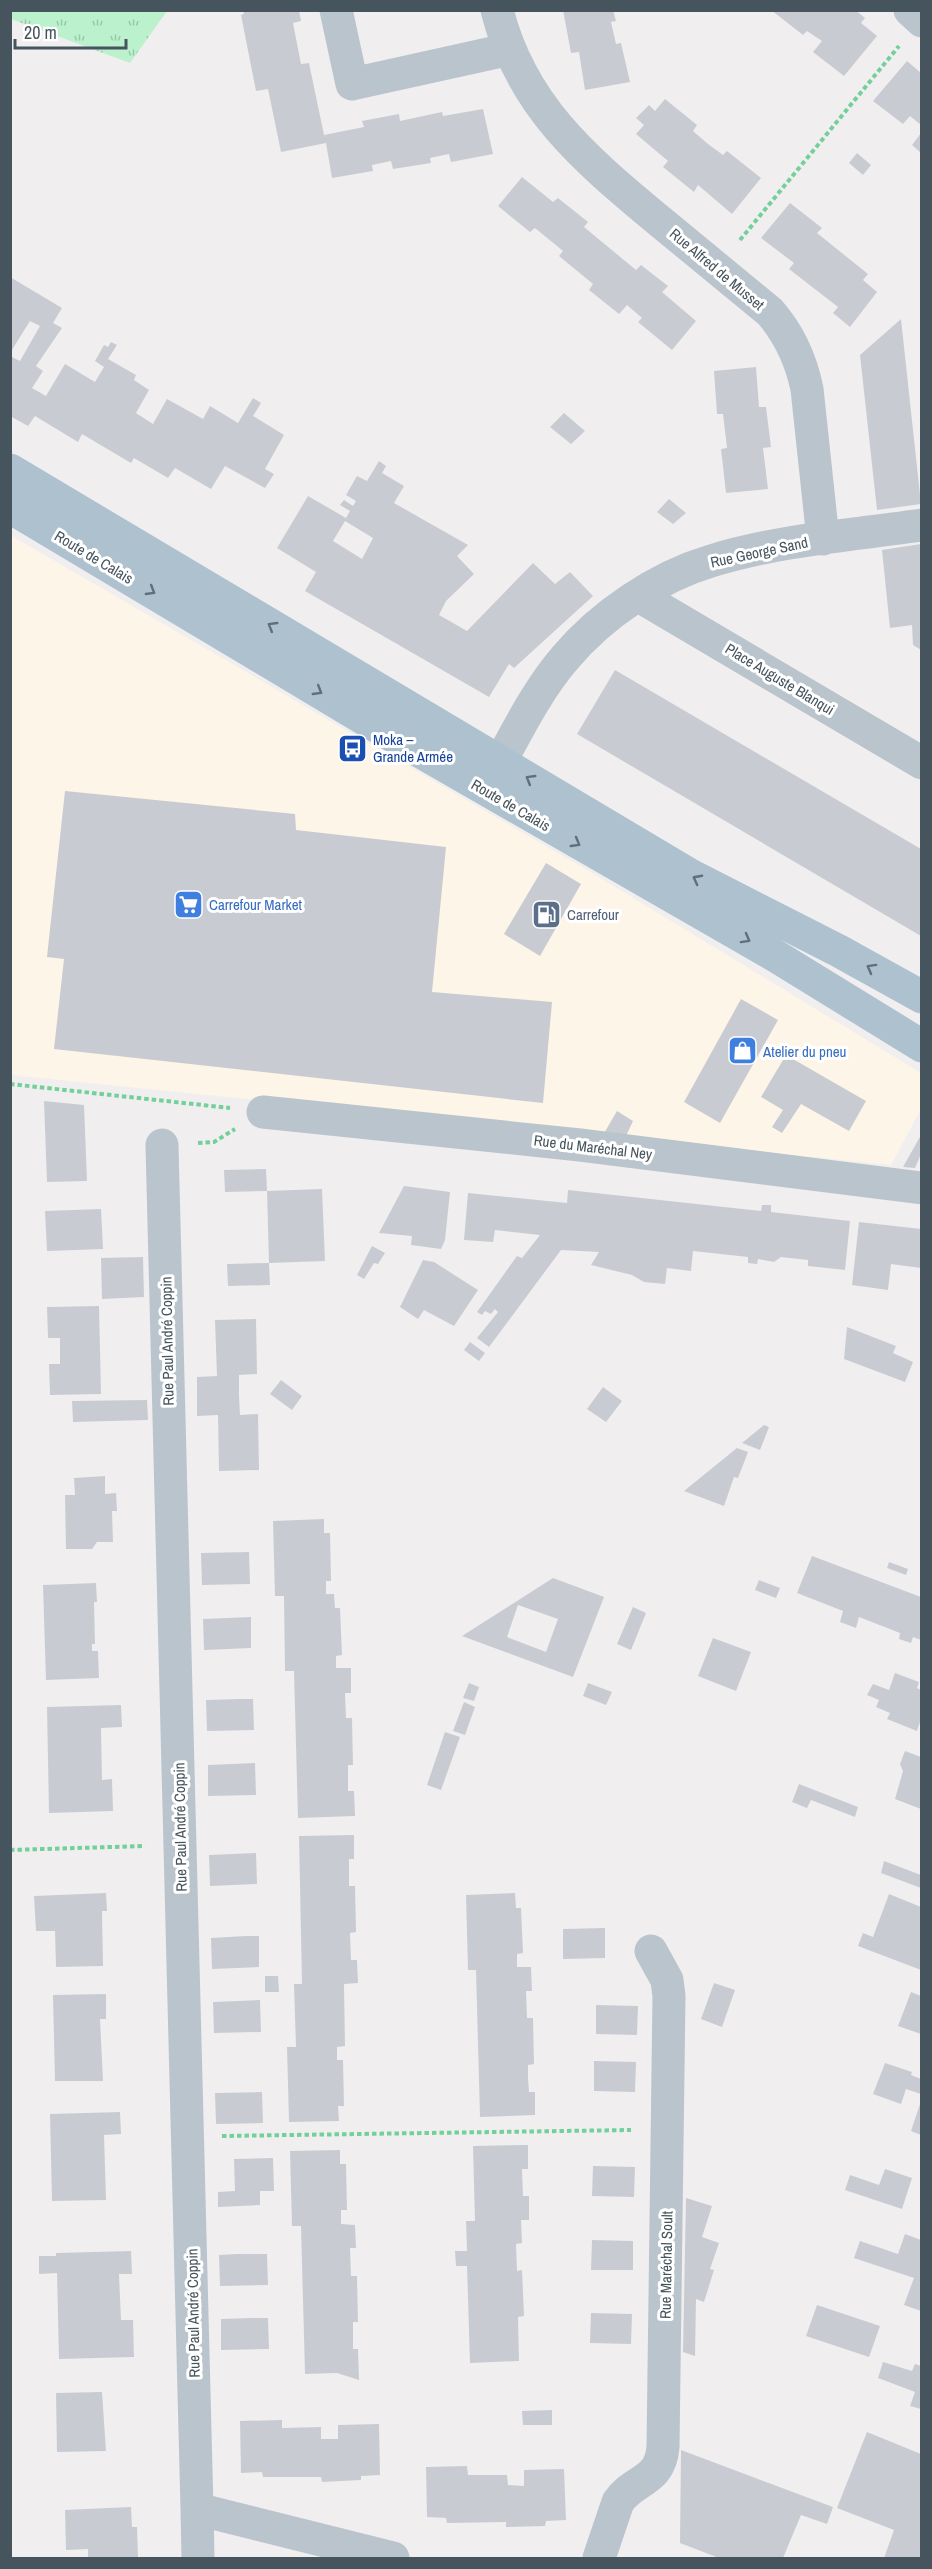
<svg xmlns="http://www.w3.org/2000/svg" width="932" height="2569" font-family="'Archivo Narrow',sans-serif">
<defs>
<pattern id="grass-tufts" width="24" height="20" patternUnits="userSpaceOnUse" patternTransform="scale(1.5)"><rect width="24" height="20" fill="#bbf1cc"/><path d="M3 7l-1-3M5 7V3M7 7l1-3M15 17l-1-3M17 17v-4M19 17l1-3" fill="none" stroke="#9ac6a9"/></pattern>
</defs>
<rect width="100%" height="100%" fill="#f1eeef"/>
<!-- commercial -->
<path fill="#fdf5e7" d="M10,535L587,870L921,1073V1109L891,1165L11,1075Z"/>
<!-- grass -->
<path fill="url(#grass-tufts)" d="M10,11L11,10L167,11L130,63L11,19Z"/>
<!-- building -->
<path fill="#c8ccd2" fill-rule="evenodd" d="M243,10H299L301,21L293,23L301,64L309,63L324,135L364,127L362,121L399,114L400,121L442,112L443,116L483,109L493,154L451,162L449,154L430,158L431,163L393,169L391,161L372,165L373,171L332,178L326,143L281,152L268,89L256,91L241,15L244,14Z
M563,10H613L616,21L611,22L616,44L621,43L630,82L585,90L579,52L571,53Z
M771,10H855L865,18L861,23L877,36L844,76L813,52L822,41L807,31L803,35Z
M907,61L921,73V125L910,116L903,124L873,101Z
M665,99L697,125L693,131L708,144L723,155L727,151L761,178L732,214L698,185L694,192L663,167L668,161L636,134L644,125L636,118L649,105L655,111Z
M921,133V153L912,145Z
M857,153L871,165L863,175L849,163Z
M522,177L553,202L558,198L588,222L584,227L636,270L641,265L668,286L662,292L696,321L672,350L638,322L642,318L627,305L619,314L589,290L593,284L559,256L563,251L535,228L530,232L498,206Z
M790,203L822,228L817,233L868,274L863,280L877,292L850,327L833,313L838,307L789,269L794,263L761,238Z
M10,277L62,308L53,323L62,328L36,366L43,371L32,388L46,396L65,364L95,382L104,367L95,361L104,345L108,347L111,342L117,345L108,359L136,375L134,380L149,390L136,413L153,424L167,399L203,419L210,406L238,423L253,398L261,403L253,416L284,435L265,469L274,474L265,488L225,466L211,489L175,468L168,478L134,458L131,463L82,434L78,442L35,416L28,426L10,416V356L20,361L40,326L30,321L10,353Z
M901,319L921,504L877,510L860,355Z
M756,367L759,407H766L771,447L763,448L768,489L726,493L721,449L727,448L723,414H717L714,371Z
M564,413L585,431L571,444L550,427Z
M379,461L386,466L382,473L404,486L394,503L468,545L457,556L474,574L446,601L439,615L467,631L533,563L555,584L570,572L593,596L514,668L509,664L489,697L305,591L316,572L277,548L308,496L346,518L350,511L340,505L344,500L353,506L356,501L346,495L357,476L367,481ZM345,521L373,538L362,559L333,541Z
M669,499L686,513L673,524L657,512Z
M921,544V650L913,645L912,625L890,628L882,550Z
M615,670L921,849V936L577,734Z
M65,791L295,814L296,830L446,847L432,992L552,1002L543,1103L54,1049L64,959L47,957Z
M546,863L581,884L540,956L504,934Z
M741,999L778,1020L720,1123L684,1102Z
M786,1055L866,1101L849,1131L801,1104L782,1133L772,1127L783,1110L761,1097Z
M44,1101L84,1105L87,1181L47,1182Z
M617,1111L633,1121L625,1138L603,1135Z
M921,1135V1154L915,1168L903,1167Z
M266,1169L267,1191L225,1192L224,1170Z
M404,1186L450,1192L445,1240L441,1249L411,1245L412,1236L379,1233Z
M322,1189L325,1261L269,1263L267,1191Z
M568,1190L761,1211L762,1205H771V1212L850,1221L845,1270L808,1266V1260L781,1257L774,1262L758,1259L757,1264L748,1263V1257L693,1251L691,1271L667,1268L665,1284L644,1282L632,1275L591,1265L599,1252L561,1250L489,1347L477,1338L498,1312L495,1309L491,1314L485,1311L482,1315L477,1312L517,1256L522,1258L540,1235L495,1230L493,1242L464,1240L468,1193L567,1203Z
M101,1209L103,1249L47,1251L45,1211Z
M859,1222L921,1229V1268L891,1264L888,1290L852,1285Z
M372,1246L385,1253L378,1264L374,1263L364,1279L357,1275Z
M143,1257L144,1297L102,1299L101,1258Z
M423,1260L434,1262L478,1290L454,1326L424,1310L418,1319L400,1307Z
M269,1263L270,1285L228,1286L227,1264Z
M99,1306L101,1394L50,1395L49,1364H60V1338H48L47,1307Z
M256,1319L257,1374L239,1375V1395L240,1415L258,1414L259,1470L219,1471L218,1415L197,1416V1377L217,1376L215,1320Z
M847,1327L896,1346L893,1353L913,1362L905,1382L844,1359Z
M470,1342L485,1353L479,1361L464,1350Z
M281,1380L302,1396L292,1410L270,1394Z
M603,1387L622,1401L606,1422L587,1409Z
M147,1400L148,1420L73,1422L72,1401Z
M764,1425L769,1427L760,1450L742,1443Z
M737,1448L748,1452L738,1478L734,1477L724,1506L684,1491Z
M105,1476V1494L116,1493L117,1511H112L113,1542H97L92,1549H66L65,1495H75L74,1478Z
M324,1519V1533H330L331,1581H326V1594H334L335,1608H340L342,1655L336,1656V1668H351V1693H345L346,1718H352L353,1765H348V1791H354L355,1816L298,1818L294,1671H285L284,1596H275L273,1521Z
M249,1552L250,1584L202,1585L201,1553Z
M812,1556L921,1597V1640L913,1637L911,1643L899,1639L900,1633L859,1617L856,1628L840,1622L843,1611L797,1593Z
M889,1562L908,1569L906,1575L887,1568Z
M553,1578L604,1597L573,1677L462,1636ZM518,1605L558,1619L546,1652L507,1637Z
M759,1580L780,1588L776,1598L755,1590Z
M96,1583L97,1602H94L95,1644H92V1651H98L99,1678L46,1680L43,1585Z
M633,1607L646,1613L631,1650L617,1644Z
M251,1617V1648L204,1650L203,1619Z
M713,1638L751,1652L736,1691L698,1676Z
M895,1673L919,1682L917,1688L921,1690V1719L917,1731L887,1719L890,1713L876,1707L879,1700L867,1695L873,1684L889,1690Z
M469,1683L479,1687L474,1701L463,1698Z
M588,1683L612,1692L606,1705L583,1696Z
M240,1699H253L254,1730L207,1731L206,1700Z
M464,1702L475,1707L465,1735L453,1731Z
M121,1705L122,1727L101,1728L102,1780L112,1779L113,1811L49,1813L47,1707Z
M445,1732L460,1737L441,1790L427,1785Z
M905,1751L921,1757V1809L895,1799L903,1771L900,1764Z
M255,1763L256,1795L208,1796V1765Z
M799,1784L858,1807L855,1817L811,1800L807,1808L792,1802Z
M354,1835V1859H349V1886H355L356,1932L350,1933L351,1960H357L358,1983L344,1984L345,2046L337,2047V2060H343L344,2106H338L339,2121L289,2122L287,2047H296L294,1984H302L299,1836Z
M256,1853L257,1884L210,1886L209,1855Z
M884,1861L921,1875V1888L881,1873Z
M106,1893L107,1911H102L103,1966L56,1967L55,1931H36L34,1896Z
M515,1893L516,1908H521L523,1953L517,1954V1967H531L532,1991H526L527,2018H533L534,2064L528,2065V2078L529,2092H535V2115L480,2117L476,1970H468L466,1895Z
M889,1894L921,1907V1970L858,1946L863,1933L873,1937Z
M605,1928V1958L563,1959V1929Z
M245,1936H259V1967L212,1969L211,1938Z
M265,1976H278L279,1992H265Z
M714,1983L735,1990L722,2027L701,2019Z
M911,1992L921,1996V2034L898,2026Z
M106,1994V2019H100L103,2081H55L53,1995Z
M260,2000L261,2032L214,2033L213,2002Z
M596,2005L638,2006L637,2035L596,2034Z
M594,2061L636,2062L635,2092L594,2091Z
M885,2063L912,2072L911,2075L921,2079V2094L906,2089L901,2104L873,2094Z
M262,2092L263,2123L216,2124L215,2093Z
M921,2101V2135L911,2131Z
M120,2112L121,2134L104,2135L106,2200L52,2201L50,2114Z
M528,2145V2169H522L523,2196H529V2220H521L522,2243L516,2244L517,2271L522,2270L524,2316L518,2317L519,2361L470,2363L467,2266H456L455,2251H467L466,2221H475L473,2146Z
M340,2150V2164H346L347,2210H341V2224L355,2225L356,2248H350L351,2276H357L358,2322H353V2349H358L359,2380L337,2373L305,2374L301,2226H292L290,2151Z
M273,2158L274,2191H260V2205L218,2207V2192L235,2191L234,2159Z
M593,2166L635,2167L634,2197L592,2196Z
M885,2169L912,2178L902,2209L845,2190L850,2175L879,2185Z
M686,2198L712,2206L702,2237L719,2243L710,2269L714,2270L704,2302L696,2299L695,2356L683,2352Z
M905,2234L921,2240V2311L904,2305L914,2278L854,2258L860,2241L898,2254Z
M592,2240L633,2241V2270H591Z
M131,2251L132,2274H119L121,2320H133L134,2357L59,2359L57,2273L39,2274V2256H56V2253Z
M237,2254H267L268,2285L220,2286L219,2255Z
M817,2305L880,2326L869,2357L806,2336Z
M591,2313L632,2314L631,2344L590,2343Z
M251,2318H268L269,2349L221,2350V2319Z
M883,2362L912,2371L915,2364L921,2366V2409L910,2406L915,2392L878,2378Z
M102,2392L106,2451L57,2452L56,2393Z
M552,2410V2425H523L522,2411Z
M282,2420V2428L321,2427V2439H338V2425L379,2424L380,2475L361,2476V2480L322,2482L321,2477H263L262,2472L241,2473L240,2421Z
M867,2432L921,2454V2558H884L894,2530L837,2508Z
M681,2450L833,2507L827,2524L801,2515L783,2558H719L680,2543Z
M467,2466L468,2475H507L508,2485L524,2486V2470L564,2469L566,2520L546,2521L545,2526L506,2527V2522L447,2523L446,2518L427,2517L426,2467Z
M131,2507L132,2527H137L138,2558H88V2549L66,2550L65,2510Z"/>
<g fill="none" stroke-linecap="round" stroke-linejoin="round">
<!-- path -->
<path stroke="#72d09a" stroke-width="4" stroke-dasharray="4.5 3" stroke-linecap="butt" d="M740,240L899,46
M10,1084L230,1108
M198,1143L214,1142L235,1129
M10,1850L145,1846
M222,2136L631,2130"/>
<!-- minor -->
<path stroke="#bac4cc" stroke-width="33" d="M336,10L352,84L510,49
M497,10C521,106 585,159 657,219C695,250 732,281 770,312C790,335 801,360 807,389L823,539
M910,10L922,21
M639,596L922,763
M487,786C511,744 533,695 565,658C601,615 657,577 711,561C778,540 852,535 922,525
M263,1112L580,1145L922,1188
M162,1145L197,2509
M198,2558L197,2509L393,2558
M599,2558L618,2502C634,2478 660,2483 663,2447L669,1996L667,1980L651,1951"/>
<!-- major -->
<path stroke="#adc1cf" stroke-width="33" d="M10,470L690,875L839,951L922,997
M10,507L388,733L774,955L922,1046"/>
</g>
<!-- one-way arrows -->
<defs><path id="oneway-chevron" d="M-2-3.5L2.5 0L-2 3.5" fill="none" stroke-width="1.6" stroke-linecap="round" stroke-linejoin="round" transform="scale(1.5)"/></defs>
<g stroke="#606f7a">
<use href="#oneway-chevron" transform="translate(151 591) rotate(31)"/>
<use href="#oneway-chevron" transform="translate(272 626) rotate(-149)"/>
<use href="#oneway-chevron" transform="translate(318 691) rotate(31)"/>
<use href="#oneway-chevron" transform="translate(530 779) rotate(-149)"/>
<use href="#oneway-chevron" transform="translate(576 843) rotate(30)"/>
<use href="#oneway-chevron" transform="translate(697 879) rotate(-152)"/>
<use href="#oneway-chevron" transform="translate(746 939) rotate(29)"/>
<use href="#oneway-chevron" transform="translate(871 968) rotate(-151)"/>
</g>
<!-- icons -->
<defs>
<symbol id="bus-square" viewBox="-11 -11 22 22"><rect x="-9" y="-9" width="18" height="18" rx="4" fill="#1a4fb4" stroke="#fff"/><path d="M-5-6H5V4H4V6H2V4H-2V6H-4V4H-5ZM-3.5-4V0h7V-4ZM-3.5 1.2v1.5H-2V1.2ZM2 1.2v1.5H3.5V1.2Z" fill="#fff"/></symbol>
<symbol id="supermarket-square" viewBox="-11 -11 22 22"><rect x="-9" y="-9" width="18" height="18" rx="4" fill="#3f7fe0" stroke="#fff"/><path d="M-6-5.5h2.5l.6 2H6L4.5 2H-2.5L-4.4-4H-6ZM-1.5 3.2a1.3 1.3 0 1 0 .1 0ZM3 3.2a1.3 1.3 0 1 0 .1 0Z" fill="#fff"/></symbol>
<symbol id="fuel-square" viewBox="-11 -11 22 22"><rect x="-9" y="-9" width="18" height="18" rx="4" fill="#5c6f8a" stroke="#fff"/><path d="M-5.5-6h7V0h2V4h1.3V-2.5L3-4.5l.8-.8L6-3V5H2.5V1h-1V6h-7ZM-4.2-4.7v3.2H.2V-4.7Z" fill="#fff"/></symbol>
<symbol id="shop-square" viewBox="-11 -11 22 22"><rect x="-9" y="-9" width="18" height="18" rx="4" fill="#3f7fe0" stroke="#fff"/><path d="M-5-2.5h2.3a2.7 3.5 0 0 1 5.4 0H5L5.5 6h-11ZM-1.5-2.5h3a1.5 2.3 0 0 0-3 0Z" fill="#fff"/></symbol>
</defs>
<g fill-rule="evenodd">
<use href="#bus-square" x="336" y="732" width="33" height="33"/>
<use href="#supermarket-square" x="172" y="888" width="33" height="33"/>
<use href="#fuel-square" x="530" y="898" width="33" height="33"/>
<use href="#shop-square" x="726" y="1034" width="33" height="33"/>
</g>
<g text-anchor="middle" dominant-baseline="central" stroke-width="6" stroke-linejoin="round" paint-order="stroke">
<!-- street labels -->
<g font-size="15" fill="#46545d" stroke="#fff">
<text transform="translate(717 269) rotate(40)">Rue Alfred de Musset</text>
<text transform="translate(759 552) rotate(-12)">Rue George Sand</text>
<text transform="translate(94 557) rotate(31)">Route de Calais</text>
<text transform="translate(780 679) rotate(31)">Place Auguste Blanqui</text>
<text transform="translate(511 805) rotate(30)">Route de Calais</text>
<text transform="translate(593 1147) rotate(7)">Rue du Maréchal Ney</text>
<text transform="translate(167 1341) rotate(-91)">Rue Paul André Coppin</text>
<text transform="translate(180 1827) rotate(-91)">Rue Paul André Coppin</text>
<text transform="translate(666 2265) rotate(-89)">Rue Maréchal Soult</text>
<text transform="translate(193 2313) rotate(-91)">Rue Paul André Coppin</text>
</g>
<!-- transit labels -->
<g font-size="15" fill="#164399" stroke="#fff" text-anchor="start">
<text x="373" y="739">Moka –<tspan x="373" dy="17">Grande Armée</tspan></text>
</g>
<!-- shop labels -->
<g font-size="15" fill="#366cbe" stroke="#fff" text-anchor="start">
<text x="209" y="904">Carrefour Market</text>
<text x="763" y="1051">Atelier du pneu</text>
</g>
<!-- service labels -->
<g font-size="15" fill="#4e5e75" stroke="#fff" text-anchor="start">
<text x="567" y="914">Carrefour</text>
</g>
</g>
<!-- border -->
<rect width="932" height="2569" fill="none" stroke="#46545d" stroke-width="24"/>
<!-- scale -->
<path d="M15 39v9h111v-9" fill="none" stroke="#46545d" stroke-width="3"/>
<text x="24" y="39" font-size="18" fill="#46545d" stroke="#ffffff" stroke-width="4.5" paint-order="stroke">20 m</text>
</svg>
